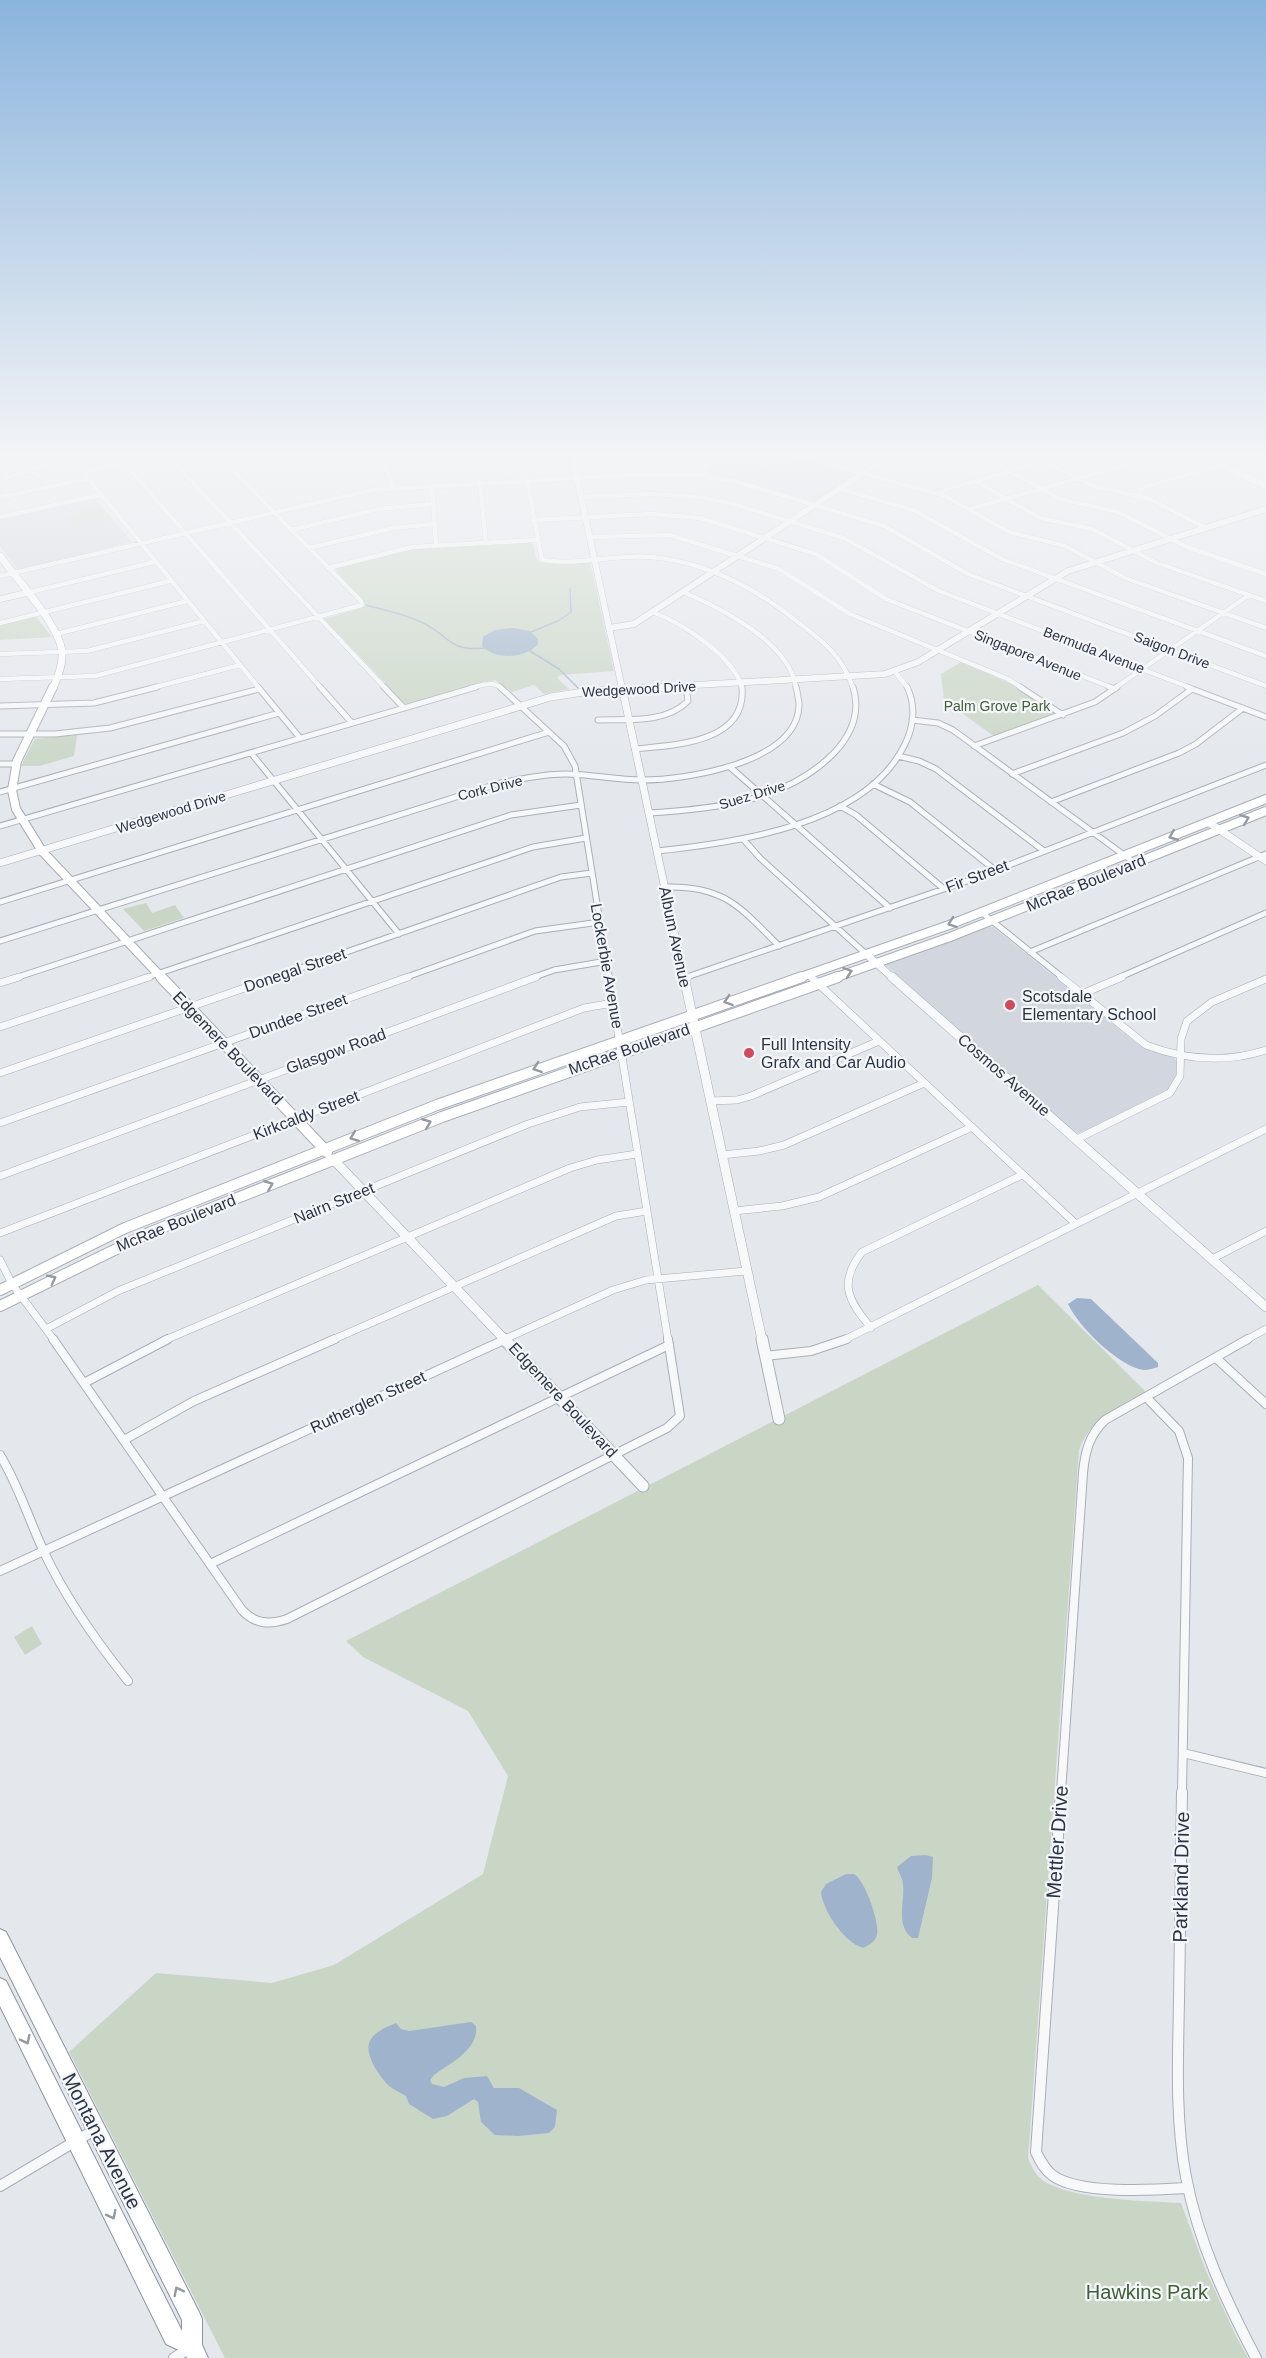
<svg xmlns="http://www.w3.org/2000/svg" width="1266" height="2358" font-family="Arial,sans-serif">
<rect width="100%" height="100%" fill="#e4e7ec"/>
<!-- built -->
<path fill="#d2d6de" d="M718,455H787L854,474L815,501H811L747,482L709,475L707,474Z
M95,499L132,542L19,570L0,546V519Z
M986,927H993L1139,1045L1174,1058L1177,1062V1076L1169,1089L1084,1132L1078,1133L1068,1127L886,965V963Z"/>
<!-- green -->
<path fill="#c9d6c5" d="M99,504L112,518L110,519L75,527L70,519C77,509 88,507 99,504Z
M532,542L537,560L545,563L590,562L614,671L560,675L557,678L569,689L544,694L534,685L512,692L495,680L406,705L324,619L362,608L366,605L334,568L412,549Z
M36,617L52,637L0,640V625Z
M961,662L1014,685L1056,714L995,737L944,700L941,674Z
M77,735L74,756L39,766H21L35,739Z
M146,903L152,913L175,905L184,918L144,931L123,909Z
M1038,1285L1146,1392C1118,1407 1090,1419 1079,1450L1028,2158C1031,2165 1034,2172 1040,2178C1066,2200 1147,2201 1181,2203L1206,2271L1236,2336L1248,2358H225L69,2052L156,1973L272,1983L334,1965L483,1874L508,1776L468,1711L363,1657L346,1641Z
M32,1626L42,1644L25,1655L14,1637Z"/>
<!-- water -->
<path fill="#9fb4cc" d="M513,628L530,631L538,639V644C525,659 495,660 482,646L483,637L495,630Z
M1077,1298L1091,1299L1158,1363V1367C1154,1368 1148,1370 1144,1370C1119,1367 1078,1326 1068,1304Z
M926,1855L933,1857L932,1878L918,1938H912C895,1924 905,1903 903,1885C903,1878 899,1874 897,1867L911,1856Z
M846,1874H854C865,1880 880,1923 877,1935C875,1942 869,1945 863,1948C844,1942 823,1911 821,1892L826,1884Z
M471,2022L476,2026C479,2050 450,2063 434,2075L430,2080L432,2084L444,2087L464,2078L487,2076L494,2088H519L557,2110L555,2127L549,2133L518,2136L495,2135L481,2122L478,2102L474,2099L447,2116L433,2119L409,2104L406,2096C401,2093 394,2090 389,2086C379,2076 362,2052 371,2039C376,2031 387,2027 396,2023L401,2029L409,2031Z"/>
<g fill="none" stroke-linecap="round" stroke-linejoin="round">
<!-- stream -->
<path stroke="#9fb4cc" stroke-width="1.5" d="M366,605C384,610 404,614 421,622C450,635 447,652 485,648
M531,632L558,621L571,612L570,589
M530,651L559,669L578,688"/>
<defs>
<path id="minor-far4" d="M167,455L385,688
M377,455L384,462L393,487
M797,455L945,496L1009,532L1065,546L1125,578L1266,628
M872,455L886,459
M980,455L1060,499L1118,512L1187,547L1266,574
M67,458L83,472L259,688
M573,459L664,455
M1046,462L1093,486L1150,499L1206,528
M124,463L321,688
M29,469L41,478
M83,472L162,455
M702,475L712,455
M5,478L80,455
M527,480L542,560C578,566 615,554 651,557C707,562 757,589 799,623C824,642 843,657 853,688
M975,481L1040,518L1092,529L1157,563L1266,601
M480,482L486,543
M432,485L436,545
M840,489L913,510L1002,559L1266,656
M937,494L947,489L1069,455
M1138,495L1141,489L1148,486L1254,455
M0,497L87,479
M581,497L652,494L699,497L730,503L844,538L939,591L1191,688
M970,509L1161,455
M0,517L100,495
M533,520L651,514L700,518L816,554L886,599L1113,688
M291,530L379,509L433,504
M590,537L670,535L779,569L850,614L1008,679L1022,688
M309,548L393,528L434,524
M328,568L412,547L537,540
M0,576L372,490L628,475H702L741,483L884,526L968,574L1266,686
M683,592C721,608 790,643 796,688
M26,593L155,562
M652,612C682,623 734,656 742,688
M0,623L170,581
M56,634L187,601
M0,654L87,651L204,621
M894,671L908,688
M0,679L95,676L362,605L361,601L227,464V459L231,455
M152,688L240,665
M471,688C481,685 493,681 501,688
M1115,688L1249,595"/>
<path id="minor-far3" d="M258,687L300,738
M320,687L352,723
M384,687L404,708
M500,687L564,746L575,766L609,978
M1020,687L1063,715
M1109,687L1115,689
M1187,687L1266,717
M0,706L94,703L157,687
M598,720C628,719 665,724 688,701L686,687
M912,720L938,723L953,730L1135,863
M0,734H55L110,728L259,689
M974,746L1095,702L1117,687
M635,749C675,745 747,743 742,687
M251,753L399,934
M898,756L919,761L936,769L1044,851
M0,764H16
M730,767L890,908
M1012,774L1123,733L1155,716L1192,689
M873,784L910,802L995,870
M0,792L279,713
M1051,802L1179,753L1196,744L1243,708
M840,806L856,815L944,889
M649,813C714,809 786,802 834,753C852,734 861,713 853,687
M0,826L476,687
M744,840L760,858L866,954
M657,851C735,843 867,825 905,744C914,726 916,705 907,687
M664,887C724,885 740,907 779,946
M0,902L549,732
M981,912L1063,978
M0,941L497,784C519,779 542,774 565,774C591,774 616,780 642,780C685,780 798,763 799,705C799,699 797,692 796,687
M1030,952L1266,854
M808,974L812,978
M15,978L511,815L581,805
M145,978L533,847L586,838
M272,978L561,877L592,873
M404,978L535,931L600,922
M532,978L554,970L607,961
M684,978L973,879L1266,765
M1118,978L1266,913"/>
<path id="minor-far2" d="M609,977L668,1340
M811,977L1076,1224
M1061,977L1146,1045C1185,1060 1226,1063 1266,1050
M684,978L688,977
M0,983L19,977
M1082,994L1122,977
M0,1027L149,977
M0,1073L276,977
M711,1101L737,1100L751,1096L879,1041
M0,1123L408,977
M1077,1139L1170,1093L1180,1076L1181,1039L1187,1021L1212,1002L1266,979
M722,1155L759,1151L784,1145L924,1083
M0,1176L536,977
M734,1211L782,1206L819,1197L972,1127
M0,1233L584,1008L613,1003
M1212,1259L1266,1231
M0,1260L12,1284L54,1340
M871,1328C848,1300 838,1283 862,1252L1022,1175
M46,1329L118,1291L528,1124L580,1107L629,1102
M165,1340L570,1168L597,1160L637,1154
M332,1340L616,1216L647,1211
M503,1340L613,1290L646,1280L746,1271
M844,1340L1266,1129
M1246,1340L1266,1329"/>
<path id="minor-far1" d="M53,1339L242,1610C255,1624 269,1625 287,1619L667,1428L680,1416L668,1339
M765,1356L811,1351L847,1339
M1216,1358L1266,1404
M84,1383L168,1339
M1146,1397L1179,1431L1188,1458L1182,1793
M124,1440L194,1401L335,1339
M0,1455C19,1486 29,1520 44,1552C66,1599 96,1641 128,1681
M210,1564L669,1345
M0,1571L506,1339
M1183,1753L1266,1773
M1061,1793L1083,1473C1085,1452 1089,1435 1105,1420L1248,1339"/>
<path id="minor" d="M1061,1792L1036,2152C1040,2160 1044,2169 1052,2175C1078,2195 1155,2190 1188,2188
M1182,1792C1181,1861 1180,1931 1179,2000C1178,2059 1175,2118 1186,2177C1198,2241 1226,2301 1256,2358
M0,2186L96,2129
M174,2358L190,2348"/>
<path id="tertiary-far3" d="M572,455L622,688
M0,599L26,593
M609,628L634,624L891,455
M644,688L885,674L918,662L1068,571L1266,509"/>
<path id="tertiary-far2" d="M622,687L684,978
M1208,822L1266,861
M0,863L551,697L590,691L672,687
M866,954L893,978"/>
<path id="tertiary-far1" d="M684,977L762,1340
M892,977L1266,1307
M333,1159L505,1340"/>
<path id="tertiary" d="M504,1339L643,1486
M762,1339L779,1419"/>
<path id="secondary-far2" d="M1201,455L1266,486
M0,556C16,578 61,627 62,653C63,665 58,677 53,688"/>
<path id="secondary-far1" d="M53,687L17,761L12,790L16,809L42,851L162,978
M798,978L949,925L1266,799
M834,978L950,937L1266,811"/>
<path id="secondary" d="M161,977L327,1152
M0,1290L125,1228L437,1105L802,977
M0,1306L151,1232L442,1117L838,977"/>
<path id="primary" d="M252,455L303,461L363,455"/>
<path id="trunk" d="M0,1929L6,1932L199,2312L202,2319V2345L208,2358H187L185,2353L166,2344L0,2006V1978L6,1981L182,2331V2320L0,1957Z"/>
</defs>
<!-- minor-far4 casing -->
<use href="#minor-far4" stroke="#a9aeb7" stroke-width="5"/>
<!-- minor-far3 casing -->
<use href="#minor-far3" stroke="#a9aeb7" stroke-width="7"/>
<!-- minor-far2 casing -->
<use href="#minor-far2" stroke="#a9aeb7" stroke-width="8"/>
<!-- minor-far1 casing -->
<use href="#minor-far1" stroke="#a9aeb7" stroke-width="10"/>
<!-- minor casing -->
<use href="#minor" stroke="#a9aeb7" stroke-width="12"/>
<!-- tertiary-far3 casing -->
<use href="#tertiary-far3" stroke="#a9aeb7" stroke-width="7"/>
<!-- tertiary-far2 casing -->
<use href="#tertiary-far2" stroke="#a9aeb7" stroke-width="8"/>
<!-- tertiary-far1 casing -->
<use href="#tertiary-far1" stroke="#a9aeb7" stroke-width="10"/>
<!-- tertiary casing -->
<use href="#tertiary" stroke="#a9aeb7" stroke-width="13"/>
<!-- secondary-far2 casing -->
<use href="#secondary-far2" stroke="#a9aeb7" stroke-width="8"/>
<!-- secondary-far1 casing -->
<use href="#secondary-far1" stroke="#a9aeb7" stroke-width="10"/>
<!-- secondary casing -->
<use href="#secondary" stroke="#a9aeb7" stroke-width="12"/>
<!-- primary casing -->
<use href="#primary" stroke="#a3abb8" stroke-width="8"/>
<!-- trunk casing -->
<use href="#trunk" stroke="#8b94a3" stroke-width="2"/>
<!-- minor-far4 -->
<use href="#minor-far4" stroke="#f7f8fa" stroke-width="4.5"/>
<!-- minor-far3 -->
<use href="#minor-far3" stroke="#f7f8fa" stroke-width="5"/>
<!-- minor-far2 -->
<use href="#minor-far2" stroke="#f7f8fa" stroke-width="7"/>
<!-- minor-far1 -->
<use href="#minor-far1" stroke="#f7f8fa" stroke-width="8"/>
<!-- minor -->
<use href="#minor" stroke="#f7f8fa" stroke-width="10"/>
<!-- tertiary-far3 -->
<use href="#tertiary-far3" stroke="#f7f8fa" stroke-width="6"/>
<!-- tertiary-far2 -->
<use href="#tertiary-far2" stroke="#f7f8fa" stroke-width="7"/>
<!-- tertiary-far1 -->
<use href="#tertiary-far1" stroke="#f7f8fa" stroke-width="9"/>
<!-- tertiary -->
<use href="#tertiary" stroke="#f7f8fa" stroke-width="11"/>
<!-- secondary-far2 -->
<use href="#secondary-far2" stroke="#fff" stroke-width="7"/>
<!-- secondary-far1 -->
<use href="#secondary-far1" stroke="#fff" stroke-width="8"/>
<!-- secondary -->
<use href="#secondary" stroke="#fff" stroke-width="10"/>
<!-- primary -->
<use href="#primary" stroke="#fff" stroke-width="7"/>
<!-- trunk -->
<use href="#trunk" fill="#fff" fill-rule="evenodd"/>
</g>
<!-- one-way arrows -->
<defs><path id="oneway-chevron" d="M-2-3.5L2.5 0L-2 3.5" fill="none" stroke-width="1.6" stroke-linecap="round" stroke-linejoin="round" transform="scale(1.5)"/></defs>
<g stroke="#959aa2">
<use href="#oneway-chevron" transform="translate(1245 819) rotate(-21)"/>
<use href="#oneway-chevron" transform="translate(1173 836) rotate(158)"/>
<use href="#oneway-chevron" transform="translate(952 923) rotate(160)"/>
<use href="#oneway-chevron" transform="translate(848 972) rotate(-19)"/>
<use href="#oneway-chevron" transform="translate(728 1001) rotate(161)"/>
<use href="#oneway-chevron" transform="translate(537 1068) rotate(161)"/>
<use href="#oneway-chevron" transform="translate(427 1123) rotate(-22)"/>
<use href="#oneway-chevron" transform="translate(354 1137) rotate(159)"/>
<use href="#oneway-chevron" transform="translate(269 1185) rotate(-22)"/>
<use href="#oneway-chevron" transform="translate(52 1279) rotate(-27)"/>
<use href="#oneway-chevron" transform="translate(26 2040) rotate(64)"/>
<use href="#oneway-chevron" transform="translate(112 2215) rotate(63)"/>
<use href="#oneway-chevron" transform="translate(178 2291) rotate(-117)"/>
</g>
<!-- sky -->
<linearGradient id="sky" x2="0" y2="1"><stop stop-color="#8bb4dd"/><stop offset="0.58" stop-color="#f3f4f6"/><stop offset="1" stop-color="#f3f4f6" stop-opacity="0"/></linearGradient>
<rect width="1266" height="785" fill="url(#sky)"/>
<!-- markers -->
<g fill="#d1495b" stroke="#f4f6f9" stroke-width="2">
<circle cx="1010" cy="1005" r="6"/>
<circle cx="749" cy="1053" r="6"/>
</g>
<g text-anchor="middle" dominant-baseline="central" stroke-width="4.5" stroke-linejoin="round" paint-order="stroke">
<!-- far-street labels -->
<g font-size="14" fill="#2b3445" stroke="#f4f6f9">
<text transform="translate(1094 650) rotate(21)">Bermuda Avenue</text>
<text transform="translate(1172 650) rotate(21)">Saigon Drive</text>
<text transform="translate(1028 655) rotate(22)">Singapore Avenue</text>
<text transform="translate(639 689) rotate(-3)">Wedgewood Drive</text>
<text transform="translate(490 788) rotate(-14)">Cork Drive</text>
<text transform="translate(752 795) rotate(-17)">Suez Drive</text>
<text transform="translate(171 812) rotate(-17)">Wedgewood Drive</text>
</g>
<!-- far-park labels -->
<g font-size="14" fill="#3f6138" stroke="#f4f6f9">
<text x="997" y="706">Palm Grove Park</text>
</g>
<!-- street labels -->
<g font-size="16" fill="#2b3445" stroke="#f4f6f9">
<text transform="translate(977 876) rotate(-21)">Fir Street</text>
<text transform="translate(1086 883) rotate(-22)">McRae Boulevard</text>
<text transform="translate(675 937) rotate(78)">Album Avenue</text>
<text transform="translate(607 966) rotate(80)">Lockerbie Avenue</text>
<text transform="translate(295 970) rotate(-19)">Donegal Street</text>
<text transform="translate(298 1016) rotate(-20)">Dundee Street</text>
<text transform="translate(228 1048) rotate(46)">Edgemere Boulevard</text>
<text transform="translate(629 1049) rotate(-19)">McRae Boulevard</text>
<text transform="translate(336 1051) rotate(-20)">Glasgow Road</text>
<text transform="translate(1004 1075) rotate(41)">Cosmos Avenue</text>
<text transform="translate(306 1115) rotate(-21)">Kirkcaldy Street</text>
<text transform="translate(334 1203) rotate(-22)">Nairn Street</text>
<text transform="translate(176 1223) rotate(-22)">McRae Boulevard</text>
<text transform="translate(563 1400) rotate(47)">Edgemere Boulevard</text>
<text transform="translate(368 1402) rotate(-25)">Rutherglen Street</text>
</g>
<!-- poi labels -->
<g font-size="16" fill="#2b3445" stroke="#f4f6f9" text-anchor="start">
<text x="1022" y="996">Scotsdale<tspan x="1022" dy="18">Elementary School</tspan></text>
<text x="761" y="1044">Full Intensity<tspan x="761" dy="18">Grafx and Car Audio</tspan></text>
</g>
<!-- near-street labels -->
<g font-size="20" fill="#2b3445" stroke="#f4f6f9">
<text transform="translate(1057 1842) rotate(-86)">Mettler Drive</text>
<text transform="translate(1181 1877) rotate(-89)">Parkland Drive</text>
<text transform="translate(102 2141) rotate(63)">Montana Avenue</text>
</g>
<!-- near-park labels -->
<g font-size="20" fill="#3f6138" stroke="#f4f6f9">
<text x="1147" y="2292">Hawkins Park</text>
</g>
</g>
</svg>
